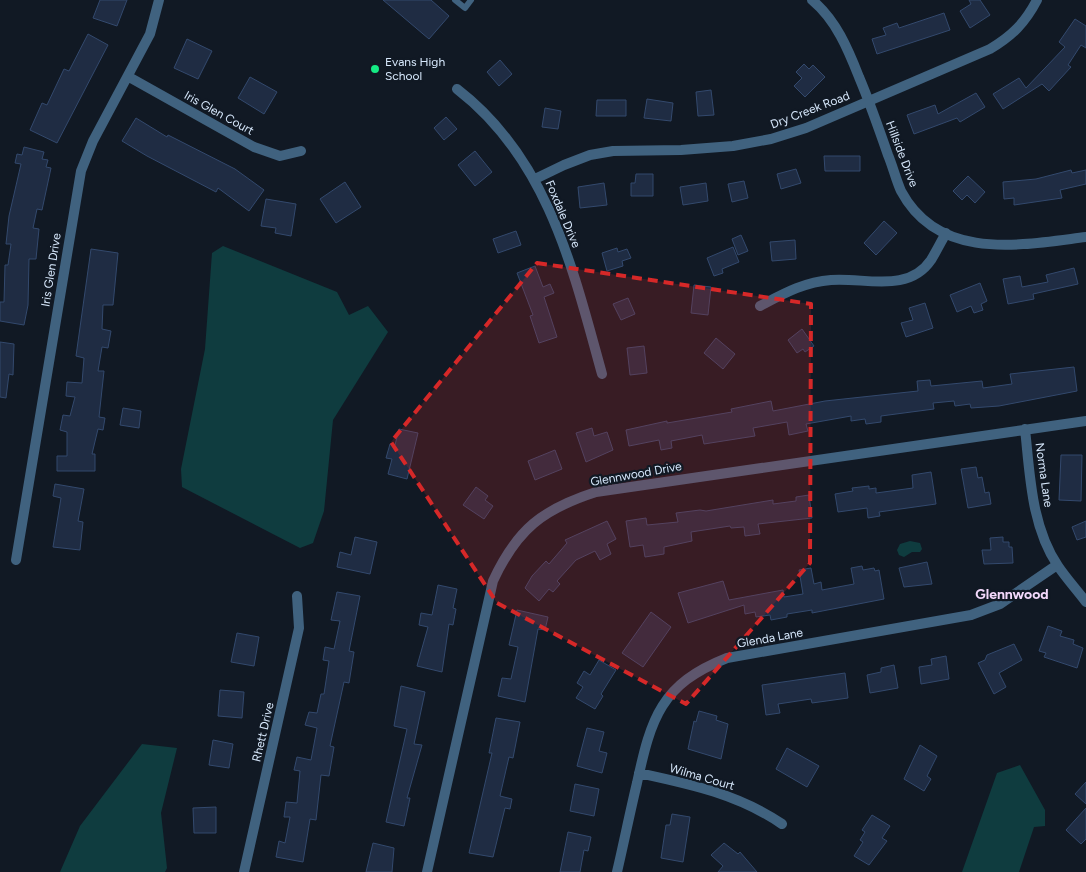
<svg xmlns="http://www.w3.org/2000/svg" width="1086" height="872" font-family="Figtree,sans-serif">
<rect width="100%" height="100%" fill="#111924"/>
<!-- water -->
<path fill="#0f3c3f" d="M223,246L337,292L349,315L368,306L388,332L333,420L324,511L313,543L300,548L182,487L181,469L205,349L212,253Z
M910,541L920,543L922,549L920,552H912L904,557L899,555L897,550L900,544Z
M142,744L177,748L161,813L167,868L165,872H60L80,826Z
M1020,765L1045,810V826L1034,827L1019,872H962L997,773Z"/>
<!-- building -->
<path fill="#1f2c43" stroke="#33496d" d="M100,0H127L117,26L93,18Z
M383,0H431L449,16L429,39Z
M969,0H980L990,15L970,28L960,11L971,4Z
M944,13L950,30L877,54L872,39L886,35L883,28L897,23L899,28Z
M1075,19L1086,26V48L1081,45L1068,65L1071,67L1049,91L1042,84L1003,109L993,94L1019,78L1026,88L1065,47L1059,42Z
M88,34L108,45L57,143L30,130L42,103L47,105L64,69L69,71Z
M187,39L212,51L198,79L174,68Z
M500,60L512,74L499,86L487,72Z
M804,64L809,69L813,65L825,77L805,97L794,86L802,78L796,72Z
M250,77L277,92L264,114L238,98Z
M711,90L714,115L698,116L696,92Z
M976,93L985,107L960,122L957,118L914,134L907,115L935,105L938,114Z
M647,99L673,103L671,121L644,118Z
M597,100H626V116H596Z
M545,108L561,111L558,129L542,127Z
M446,117L457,129L444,140L434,128Z
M136,118L167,137L168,135L235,169L264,190L249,211L218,188L216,192L147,156L122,141Z
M24,147L44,152L42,159L48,160L46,167L51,168L42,210L37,209L33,228L39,229L36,259H29L28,305L24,325L0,321V302H4L5,265H8L11,244H6L9,216L21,164L15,163L17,154L22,155Z
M475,151L492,172L475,186L458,165Z
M824,156H860V171H825Z
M796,169L801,183L781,189L777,174Z
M1071,170L1072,173L1086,170V184L1060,190L1062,198L1014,205V198L1004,199L1003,182L1036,179Z
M636,174H653V196H631V183H635Z
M968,176L985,192L975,203L967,195L962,200L953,191Z
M744,181L748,198L732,202L728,184Z
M345,182L361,207L336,223L320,199Z
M604,183L607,205L580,208L578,187Z
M706,183L708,201L683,205L680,187Z
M266,199L296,204L291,236L275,233L276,228L261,226Z
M884,221L897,233L876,255L864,243Z
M516,231L521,245L498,253L493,239Z
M741,235L748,251L738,255L732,239Z
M795,240L796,259L772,261L770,242Z
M733,247L739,262L722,269L723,273L714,276L707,258Z
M617,248L618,252L627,249L631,258L622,261L623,266L607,271L602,253Z
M91,249L118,253L113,305H103L102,329L111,331L108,348L102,347L98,371H104L99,417L105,418L103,430L98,429L92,454H95V471H57V456H67V432L60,430L63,415L70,416L75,397L66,396L67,382L82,383L84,358L76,356Z
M535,266L543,287L550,284L554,293L544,297L557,337L539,343L530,316L533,315L517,273Z
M1074,268L1078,284L1033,294L1034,299L1008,304L1003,279L1020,276L1022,287L1048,282L1046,275Z
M980,283L987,301L981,304L983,310L974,313L971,306L957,312L950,295Z
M694,285L711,287L708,315L691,313Z
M628,298L635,314L621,320L613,304Z
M925,303L933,328L906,337L901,323L913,320L909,308Z
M802,329L814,346L805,352L803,349L797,353L788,340Z
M716,338L735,354L723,369L704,353Z
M0,342L14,344L13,375L9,374L6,398L0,397Z
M644,346L647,373L630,375L627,348Z
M1074,367L1077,391L999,406L971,408L970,404L955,406L954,401L933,403L934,409L881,416V422L866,424L865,419L851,421V416L806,424L808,431L789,435L787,422L753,428L755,436L704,444L702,435L671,441L672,448L661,450L659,440L629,446L626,430L667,421V423L732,412L731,409L771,401L773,411L825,401L918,391L917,381L930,380L931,386L982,381L983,388L1012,384L1010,374Z
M123,408L141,411L139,428L120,425Z
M592,428L594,436L607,432L613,450L586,462L576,433Z
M399,429L418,433L407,479L388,474L392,459L386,458L390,444L395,445Z
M555,450L562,469L535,480L528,461Z
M1061,455H1082L1081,501L1059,500Z
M976,467L978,478L982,477L985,493L989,492L991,504L968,508L961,469Z
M931,472L936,504L879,512L880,516L868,518L867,508L838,512L835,494L853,491L852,488L869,486V489L876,488V493L913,488L912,475Z
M55,484L84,489L78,521L83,522L80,550L53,547L61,498L53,496Z
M476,487L488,496L485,500L493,506L484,519L463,505Z
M809,495L812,518L758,524L760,534L745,536L744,527L731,528L730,526L691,532L692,541L664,547V554L645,557L643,545L630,547L626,521L646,518L647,525L678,522L676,513L700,510L706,511L773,500V504L796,501V497Z
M607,521L616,539L607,544L611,554L600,560L595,551L576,560L557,581L560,584L553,592L549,589L539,601L525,588L532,576L546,561L549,564L567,543L565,540Z
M1086,521V537L1077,540L1072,527Z
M355,537L377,542L370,574L337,567L340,552L351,555Z
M1003,537V542H1009V547H1012L1013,563L984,564L982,550H991L990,538Z
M927,562L932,584L904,587L899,568Z
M862,566L863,570L874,568L875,571L879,570L884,599L812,613V610L787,614V617L771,620L770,615L756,617L755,612L745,614L744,605L688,623L678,593L723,581L729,600L783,590L784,597L803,594L799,570L811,568L814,584L821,582L822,590L854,584L851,568Z
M438,585L457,589L453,608L456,609L453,625L449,624L442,672L417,666L428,627L419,625L421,613L432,615Z
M337,592L360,596L349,651L354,652L349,683L344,682L330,746L334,747L329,776L321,775L316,820L310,819L303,862L276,857L279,841L285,843L290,817H284L286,802L297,803L300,771L294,770L297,757L311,760L317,728L305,725L309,712L317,713L321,694H324L329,661L323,660L325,647L334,649L340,621L331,620Z
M517,610L548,617L545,630L538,629L525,702L498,696L502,678L511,679L518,647L509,645Z
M651,612L671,627L643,667L622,653Z
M1048,626L1062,631L1060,636L1074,640L1073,644L1083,648L1077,668L1044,657L1046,653L1039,651Z
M237,633L259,637L254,666L231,662Z
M1014,644L1022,660L999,673L1006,687L994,694L978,663L985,660L987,655Z
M946,656L949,679L921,684L919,667L932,665L931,659Z
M599,660L616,670L601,694L603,696L595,709L576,698L583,687L577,683L584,671L590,675Z
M894,665L898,688L870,693L867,675L881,672V668Z
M845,673L848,698L812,703L811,699L778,704L780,713L766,715L762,685Z
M401,686L425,692L414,744L422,745L407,798H410L404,826L386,822L407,729L394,726Z
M220,690L244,692L242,718L218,716Z
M699,711L717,716L716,720L728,724L721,759L688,749L694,721L696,722Z
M496,718L520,722L513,758L509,757L500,796L512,799L510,809L505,808L493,857L469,853L492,753H489Z
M587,728L604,732L599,751L607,753L602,773L577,766Z
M213,740L233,744L229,768L209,765Z
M920,745L937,756L927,776L931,779L924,791L904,779Z
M787,748L819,766L807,787L776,769Z
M1086,782V804L1075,794Z
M575,784L599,789L594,816L570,811Z
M216,807V833H194L193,808Z
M1086,808V839L1081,844L1066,830Z
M672,814L690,817L683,862L661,858L666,825H670Z
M872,815L890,826L882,838L887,841L869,865L854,856L863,842L860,840L865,832L862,830Z
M568,832L591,837L588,851L584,850L580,872H560Z
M373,843L394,848L392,872H366Z
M724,843L738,854L740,852L757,872H718L723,866L711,855Z"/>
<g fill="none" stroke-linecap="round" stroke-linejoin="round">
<!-- service -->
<path stroke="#40627f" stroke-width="6" d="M455,0L465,8L471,0"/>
<!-- minor -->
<path stroke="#40627f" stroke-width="10" d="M812,0C836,20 848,49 859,77C870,103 879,129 888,155C893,167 896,180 901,191C939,262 1021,245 1086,237
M129,77L254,147L280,156L301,151
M457,89C548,159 573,269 602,374
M535,179L564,165L590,155L613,151L681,150L733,146L771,139L806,128L990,49C1012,36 1025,23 1037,0
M760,306C783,294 804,282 831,280C864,277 908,294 931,260C936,252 941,242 946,233
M1025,429C1030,474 1031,526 1058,566C1066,578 1077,590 1086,602
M16,560L81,171L93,141L150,34L159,0
M639,773C690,784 738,794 782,824
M244,872L299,628L297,596
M427,872L493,581C517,529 543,509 596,492L1086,421
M617,872C624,842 630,812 637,783C651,718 661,684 727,658L971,615L1000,604L1057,565"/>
</g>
<!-- marked area -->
<path fill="#d62828" fill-opacity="0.2" stroke="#d62828" stroke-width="4" stroke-dasharray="10 6" stroke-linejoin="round" d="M537,263L811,304L810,563L686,704L497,603L391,442Z"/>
<!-- markers -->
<circle fill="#15ea84" stroke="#111924" stroke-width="2" cx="375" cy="69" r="5"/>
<g text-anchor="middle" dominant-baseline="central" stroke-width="4.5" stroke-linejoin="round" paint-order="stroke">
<!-- poi labels -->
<g font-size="12" fill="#d7e8fc" stroke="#111924" text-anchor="start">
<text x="385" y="62">Evans High<tspan x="385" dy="14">School</tspan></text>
</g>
<!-- street labels -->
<g font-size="12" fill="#d7e8fc" stroke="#111924">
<text transform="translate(810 110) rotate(-21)">Dry Creek Road</text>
<text transform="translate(219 113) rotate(29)">Iris Glen Court</text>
<text transform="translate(902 154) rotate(69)">Hillside Drive</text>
<text transform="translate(563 214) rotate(67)">Foxdale Drive</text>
<text transform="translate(51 270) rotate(-81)">Iris Glen Drive</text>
<text transform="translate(636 474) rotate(-10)">Glennwood Drive</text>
<text transform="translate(1044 475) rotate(82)">Norma Lane</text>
<text transform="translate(770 638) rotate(-10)">Glenda Lane</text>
<text transform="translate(263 732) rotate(-77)">Rhett Drive</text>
<text transform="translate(702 777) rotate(16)">Wilma Court</text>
</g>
<!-- neighbourhood labels -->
<g font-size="14" font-weight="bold" fill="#f4d9fc" stroke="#111924">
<text x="1012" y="594">Glennwood</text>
</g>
</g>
</svg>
